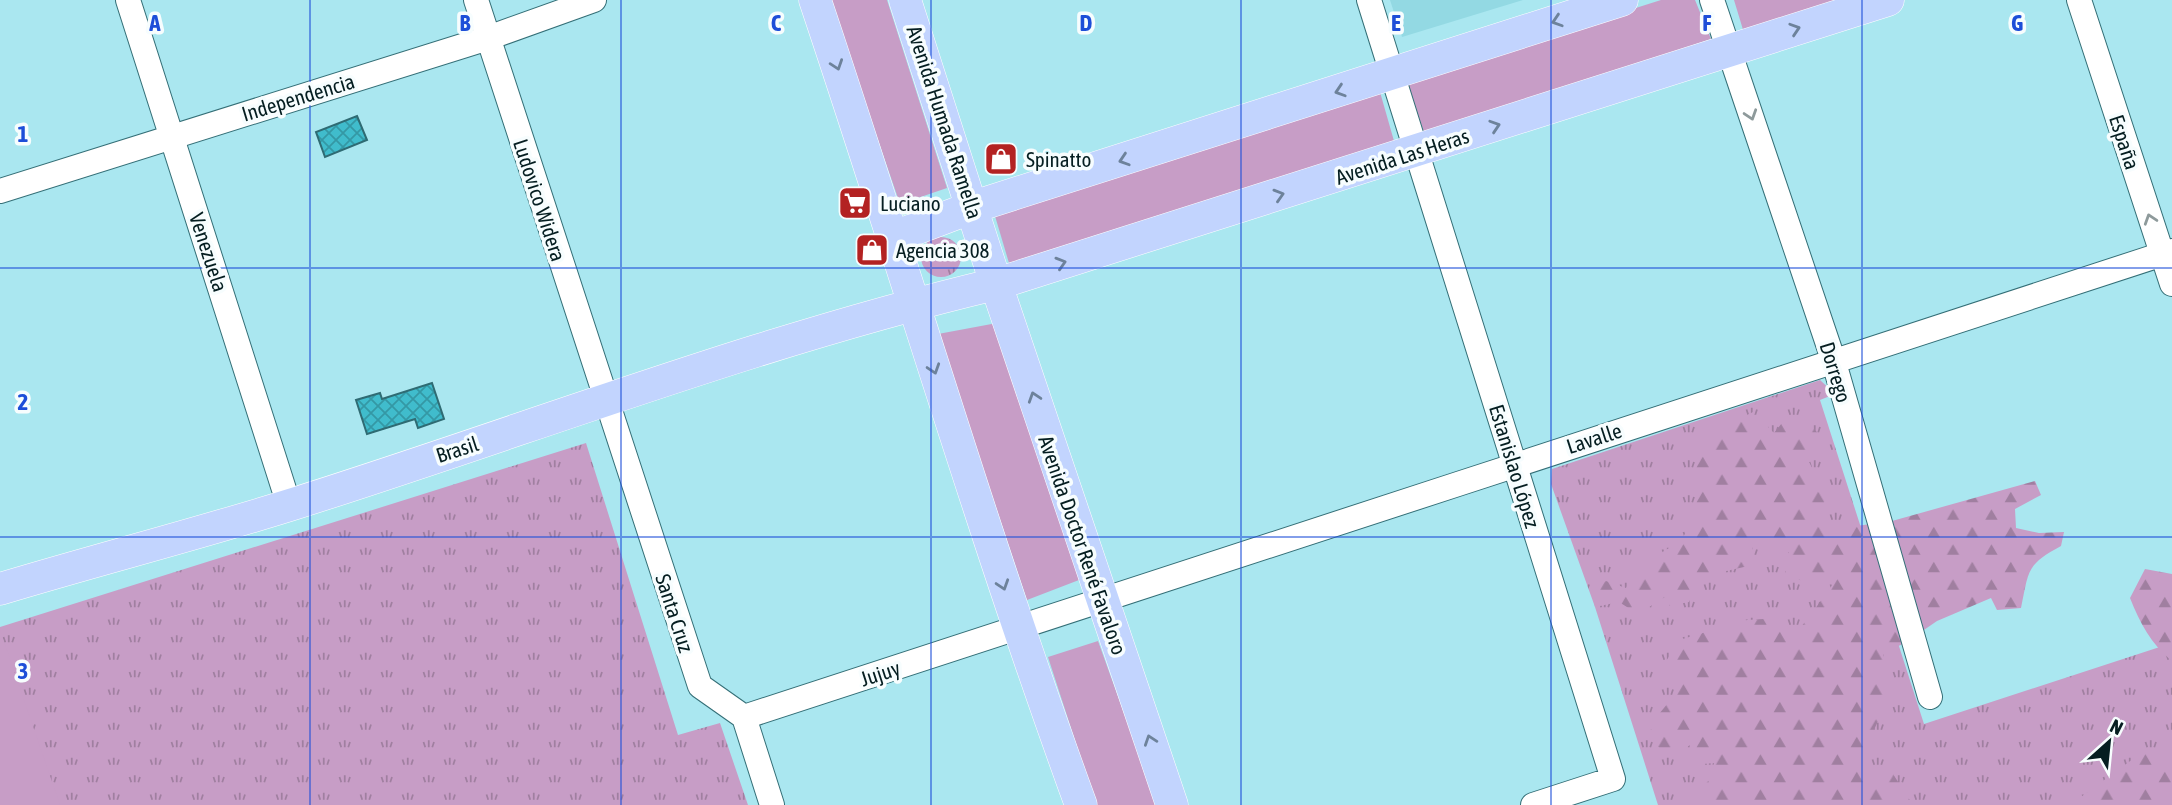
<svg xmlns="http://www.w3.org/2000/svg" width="2172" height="805" font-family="'Asap Condensed',sans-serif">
<defs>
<pattern id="grass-tufts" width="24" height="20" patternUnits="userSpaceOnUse" patternTransform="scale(1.75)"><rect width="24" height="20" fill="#c79dc6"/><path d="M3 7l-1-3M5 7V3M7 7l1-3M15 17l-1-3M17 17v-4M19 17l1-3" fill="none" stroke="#a07fa0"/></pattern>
<pattern id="forest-firs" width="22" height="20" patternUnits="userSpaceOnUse" patternTransform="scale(1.75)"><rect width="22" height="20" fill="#c79dc6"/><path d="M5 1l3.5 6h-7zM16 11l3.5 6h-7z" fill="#a07fa0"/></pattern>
<pattern id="building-cross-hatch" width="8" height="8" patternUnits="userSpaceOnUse" patternTransform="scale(1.75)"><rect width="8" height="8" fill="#40bccc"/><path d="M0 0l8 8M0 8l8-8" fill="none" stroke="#3498a5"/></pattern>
</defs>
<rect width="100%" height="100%" fill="#aae7f0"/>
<!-- built -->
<path fill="#93d9e3" d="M1390,0H1523L1402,37Z"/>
<!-- grass -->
<path fill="url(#grass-tufts)" d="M921 257a20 20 0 1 1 40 0a20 20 0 1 1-40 0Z
M1820,380L1835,394L1820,400L1924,724L2172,643V805H1658L1595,607L1551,484L1552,469Z
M586,443L678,735L720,723L748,805H0V627Z"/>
<!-- forest -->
<path fill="url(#forest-firs)" d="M1753,412L1774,433L1782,423L1805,421L1819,434V447L1807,458L1826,495L1821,517L1842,528L1892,521L2035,481L2041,495L2015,509L2016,528L2039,533L2064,532L2061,546C2026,565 2029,570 2021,608L1997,610L1991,598L1937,621L1905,643L1883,653L1890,695L1855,771L1893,774L1913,805H1686L1710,779L1714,763L1692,765L1690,745L1671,758L1648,738L1654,720L1678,691L1665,663L1679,640L1747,620L1781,618L1792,637C1812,616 1825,593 1843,571L1804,582L1785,573L1789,552L1776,551L1761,534L1751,543L1757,564L1700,577L1689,602L1669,606L1673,592L1638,614L1619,602L1595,607L1592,590L1606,581L1626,588L1637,567L1681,541L1696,514L1694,475L1703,444L1720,429Z
M2145,569L2172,574V661C2151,644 2140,623 2130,598Z
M2148,748L2172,753V805H2070Z"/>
<!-- green -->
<path fill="#c79dc6" d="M830,0H887L947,188L900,204Z
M1661,0H1695L1711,39L1425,135L1406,81Z
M1734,0H1840L1744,33Z
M1380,92L1394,141L1009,263L995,216Z
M997,323L1079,580L1027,600L938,334Z
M0,630L60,805H0Z
M1098,641L1157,805H1096L1048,657Z"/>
<!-- building -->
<path fill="url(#building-cross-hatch)" stroke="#2f6b73" stroke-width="2" d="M357,116L367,140L325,157L316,132Z
M432,383L444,419L418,428L415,419L367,434L356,400L380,393L382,399Z"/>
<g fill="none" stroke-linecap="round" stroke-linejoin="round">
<defs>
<path id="minor" d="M128,0L289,505
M476,0L700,686L744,717L772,805
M1369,0L1613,779L1533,805
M1712,0L1833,359L1930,697
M2079,0L2172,284
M0,191L488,38L594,0
M744,717C1221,565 1695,403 2172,251"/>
<path id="major" d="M815,0C905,268 984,539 1081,805
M905,0L996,284L1172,805
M894,237L973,207L1622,0
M0,589C96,560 194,535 290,505C525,431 756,341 996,284L1888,0"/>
</defs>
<!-- minor casing -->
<use href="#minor" stroke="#346f77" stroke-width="26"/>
<!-- major casing -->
<use href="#major" stroke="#fff" stroke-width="33"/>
<!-- minor -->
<use href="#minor" stroke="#fff" stroke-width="24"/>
<!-- major -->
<use href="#major" stroke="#c2d4fe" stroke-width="32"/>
</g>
<!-- one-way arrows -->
<defs><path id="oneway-chevron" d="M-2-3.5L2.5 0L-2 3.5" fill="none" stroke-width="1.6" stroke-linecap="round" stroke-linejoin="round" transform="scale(1.75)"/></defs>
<g stroke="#6d829b">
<use href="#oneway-chevron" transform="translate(1557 21) rotate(162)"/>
<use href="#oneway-chevron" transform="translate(1795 29) rotate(-18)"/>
<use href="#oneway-chevron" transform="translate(837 65) rotate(71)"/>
<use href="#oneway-chevron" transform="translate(1340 91) rotate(162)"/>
<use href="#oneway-chevron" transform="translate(1495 126) rotate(-18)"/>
<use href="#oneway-chevron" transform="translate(1124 160) rotate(162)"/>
<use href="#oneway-chevron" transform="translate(1279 195) rotate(-17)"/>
<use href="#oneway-chevron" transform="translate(1061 263) rotate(-17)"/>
<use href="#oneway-chevron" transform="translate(934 369) rotate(72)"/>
<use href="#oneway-chevron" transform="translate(1034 397) rotate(-108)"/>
<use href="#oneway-chevron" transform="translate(1003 585) rotate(72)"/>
<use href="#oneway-chevron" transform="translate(1150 740) rotate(-109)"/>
</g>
<g stroke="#8e9a9b">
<use href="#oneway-chevron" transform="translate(1751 115) rotate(72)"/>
<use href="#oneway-chevron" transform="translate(2150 219) rotate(-108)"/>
</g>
<!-- grid -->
<path fill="none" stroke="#1d4ed8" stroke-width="2" stroke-opacity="0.55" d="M310,0V805M621,0V805M931,0V805M1241,0V805M1551,0V805M1862,0V805M0,268H2172M0,537H2172"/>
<!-- icons -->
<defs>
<symbol id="shop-square" viewBox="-11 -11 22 22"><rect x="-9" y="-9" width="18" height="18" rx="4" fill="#b32222" stroke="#f7fdfe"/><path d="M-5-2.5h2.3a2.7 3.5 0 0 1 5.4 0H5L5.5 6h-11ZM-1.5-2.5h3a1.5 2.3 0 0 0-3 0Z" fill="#fff"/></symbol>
<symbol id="supermarket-square" viewBox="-11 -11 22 22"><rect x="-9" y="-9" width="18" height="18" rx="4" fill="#b32222" stroke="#f7fdfe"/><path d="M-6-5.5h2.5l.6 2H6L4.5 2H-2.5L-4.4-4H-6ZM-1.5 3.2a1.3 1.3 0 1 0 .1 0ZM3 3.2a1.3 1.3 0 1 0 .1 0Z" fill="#fff"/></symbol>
</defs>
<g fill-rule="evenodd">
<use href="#shop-square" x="982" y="140" width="38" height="38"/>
<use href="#supermarket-square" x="836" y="184" width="38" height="38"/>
<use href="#shop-square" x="853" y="231" width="38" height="38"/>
</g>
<g text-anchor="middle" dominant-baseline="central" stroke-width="7" stroke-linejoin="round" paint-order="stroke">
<!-- street labels -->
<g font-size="21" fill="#051e21" stroke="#f7fdfe">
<text transform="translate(298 97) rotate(-17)">Independencia</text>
<text transform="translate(945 122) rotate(72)">Avenida Humada Ramella</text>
<text transform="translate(2125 142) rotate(72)">España</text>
<text transform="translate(1402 156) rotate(-18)">Avenida Las Heras</text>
<text transform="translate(540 200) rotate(72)">Ludovico Widera</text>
<text transform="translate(209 252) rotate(72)">Venezuela</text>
<text transform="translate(1836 372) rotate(73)">Dorrego</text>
<text transform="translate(1594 438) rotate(-18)">Lavalle</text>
<text transform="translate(457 449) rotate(-18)">Brasil</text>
<text transform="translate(1515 466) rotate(73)">Estanislao López</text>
<text transform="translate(1083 545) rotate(71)">Avenida Doctor René Favaloro</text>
<text transform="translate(675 613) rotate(72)">Santa Cruz</text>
<text transform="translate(880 673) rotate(-18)">Jujuy</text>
</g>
<!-- poi labels -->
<g font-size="21" fill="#051e21" stroke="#f7fdfe" text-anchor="start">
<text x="1026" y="159">Spinatto</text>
<text x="880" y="203">Luciano</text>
<text x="896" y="250">Agencia 308</text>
</g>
</g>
<g font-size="23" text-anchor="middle" font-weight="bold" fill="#1d4ed8" stroke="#f7fdfe" stroke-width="7" stroke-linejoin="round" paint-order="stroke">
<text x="155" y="31">A</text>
<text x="465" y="31">B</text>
<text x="776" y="31">C</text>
<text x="1086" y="31">D</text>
<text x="1396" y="31">E</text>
<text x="1707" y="31">F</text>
<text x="2017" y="31">G</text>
<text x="23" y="142">1</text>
<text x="23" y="410">2</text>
<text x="23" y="679">3</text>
</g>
<!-- north arrow -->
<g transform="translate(2109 742) rotate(27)" stroke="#f7fdfe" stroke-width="5" paint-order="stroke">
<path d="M0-5L12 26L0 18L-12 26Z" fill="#051e21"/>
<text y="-10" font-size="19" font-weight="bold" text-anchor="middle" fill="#051e21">N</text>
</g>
</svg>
